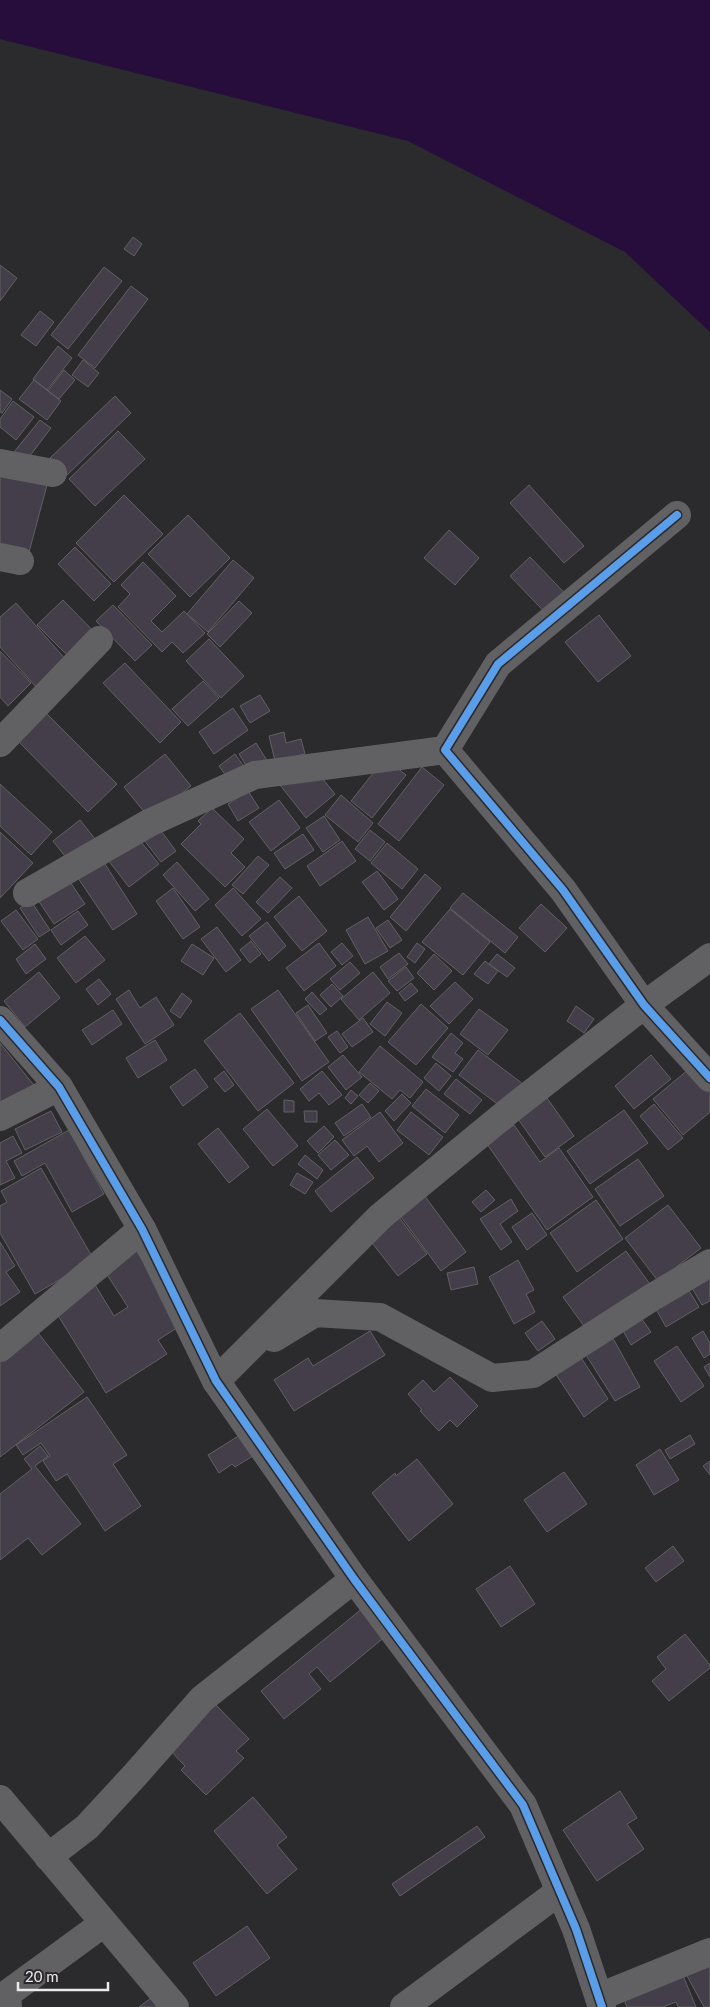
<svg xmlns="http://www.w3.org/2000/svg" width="710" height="2007" font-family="Lato,sans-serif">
<rect width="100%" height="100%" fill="#2b2a2c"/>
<!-- water -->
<path fill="#260d3b" d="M0,0H710V332L625,252L408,141L0,39Z"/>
<!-- building -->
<path fill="#443e4a" stroke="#616062" d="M133,237L142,244L134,256L124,249Z
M0,265L17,278L0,301Z
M104,267L122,281L68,349L51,335Z
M131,286L148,299L95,368L78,355Z
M40,311L54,322L36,346L21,335Z
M58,346L72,358L47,390L33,379Z
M83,360L99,373L88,387L72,375Z
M64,370L75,380L59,399L48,391Z
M34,380L61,401L47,420L19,399Z
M0,390L12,399L2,413L0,412Z
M115,396L131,413L66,476L50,458Z
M13,401L34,417L16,440L0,427V419Z
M40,420L51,428L26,461L14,452Z
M118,431L145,459L95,506L69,479Z
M0,472L47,485L28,556L0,548Z
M529,485L584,546L564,563L510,503Z
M124,495L163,534L114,582L76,543Z
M188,515L230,558L190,597L148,554Z
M449,530L479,558L455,585L424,558Z
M75,547L111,584L94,601L58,564Z
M530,557L580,609L560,628L510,576Z
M233,560L254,578L208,632L187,614Z
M143,562L176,596L151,621L162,632L184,611L205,633L183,653L172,642L162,652L118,607L130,594L121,585Z
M63,600L98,636L73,661L37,625Z
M239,601L252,613L220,647L207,634Z
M16,603L67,661L37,688L0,647V617Z
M113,605L152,645L135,661L96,621Z
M599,615L631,656L598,682L565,642Z
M209,639L244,676L221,698L186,661Z
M0,651L31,683L8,706L0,697Z
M125,663L181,722L160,743L103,683Z
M203,681L219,698L188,726L172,709Z
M260,695L270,711L250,723L240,706Z
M233,708L248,730L214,754L199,732Z
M42,709L117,784L88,812L14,737Z
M284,732L286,743L301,739L305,754L275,761L269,736Z
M256,743L273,770L256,781L239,754Z
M165,754L191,786L150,819L124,787Z
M235,754L253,779L237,791L219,766Z
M385,758L406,775L372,818L351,801Z
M309,762L335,794L306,818L280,785Z
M422,767L444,785L399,841L378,824Z
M0,784L52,832L31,855L0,826Z
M248,791L259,808L238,821L228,804Z
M341,795L373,823L358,842L325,815Z
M279,800L300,828L271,851L249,822Z
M212,808L244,839L231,853L245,867L225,887L181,844L201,824L198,821Z
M324,816L340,840L323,852L306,828Z
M80,820L95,839L68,860L53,841Z
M156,824L176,851L161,862L141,836Z
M370,830L385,842L370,861L355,849Z
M0,832L33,863L0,898Z
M303,834L314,850L285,869L274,853Z
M137,837L159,864L129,887L108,860Z
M342,841L356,861L320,886L307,866Z
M387,843L418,869L402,889L371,863Z
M258,856L269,865L243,894L232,885Z
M103,861L137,914L113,930L78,878Z
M177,862L209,899L195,911L163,875Z
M377,871L398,899L384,910L362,882Z
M425,874L441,888L406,931L390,917Z
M66,876L85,904L54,924L36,897Z
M280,877L292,888L268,913L256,902Z
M173,888L200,927L183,939L156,901Z
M233,888L261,919L242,936L215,905Z
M463,893L518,937L505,953L450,908Z
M299,896L327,931L302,951L274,917Z
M31,901L50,930L39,937L20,908Z
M541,904L567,928L545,952L519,928Z
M450,909L490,942L463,975L422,942Z
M16,910L38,939L23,950L1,921Z
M78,911L88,925L61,945L51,930Z
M368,917L388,951L365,964L346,930Z
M388,920L402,940L390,948L376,928Z
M267,922L286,946L269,961L249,936Z
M217,927L241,960L226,972L201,939Z
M85,936L105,960L76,983L57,958Z
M251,941L261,954L250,963L240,950Z
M319,943L336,966L304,991L286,968Z
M342,943L353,956L342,965L331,952Z
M417,943L425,949L415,963L407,957Z
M35,944L46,959L26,974L16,959Z
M192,944L214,958L203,975L181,961Z
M399,953L408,964L388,979L380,967Z
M434,954L452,971L434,990L417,973Z
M497,954L515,968L507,977L489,964Z
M485,961L498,971L488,984L474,974Z
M350,962L360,973L340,990L330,979Z
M406,967L414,978L397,991L388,981Z
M39,972L60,998L25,1027L4,1001Z
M373,972L390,993L359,1020L341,999Z
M99,979L111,994L98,1005L86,989Z
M455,982L473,999L449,1024L430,1006Z
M411,983L418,991L405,1001L399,993Z
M332,984L343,996L331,1007L320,995Z
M129,990L140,1008L156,997L174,1025L145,1044L116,999Z
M278,990L329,1062L302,1081L251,1009Z
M312,992L327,1009L320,1015L305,999Z
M182,993L192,1001L180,1018L170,1011Z
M387,1002L402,1013L385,1036L370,1024Z
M421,1004L448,1028L416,1065L388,1042Z
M308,1005L327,1033L315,1041L296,1013Z
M576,1006L594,1019L584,1033L567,1021Z
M479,1009L508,1030L488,1055L460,1034Z
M113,1010L122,1024L92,1045L82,1030Z
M240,1013L294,1083L258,1111L204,1041Z
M363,1018L373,1032L352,1047L342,1034Z
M337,1031L348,1047L340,1053L328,1037Z
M451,1033L463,1043L455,1053L463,1059L453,1072L432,1057Z
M155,1040L167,1060L138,1078L126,1058Z
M0,1043L41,1094L0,1110Z
M380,1046L423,1082L410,1098L400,1090L392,1099L359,1072Z
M478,1050L523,1084L504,1109L459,1075Z
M343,1055L362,1077L346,1090L328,1067Z
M651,1055L671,1079L634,1109L615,1086Z
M701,1059L710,1070V1112L683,1135L653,1099Z
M436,1063L451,1076L439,1091L424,1078Z
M195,1069L208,1087L183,1106L170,1087Z
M224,1071L234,1085L225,1092L214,1079Z
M322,1071L342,1095L329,1105L319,1093L309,1101L300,1089Z
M456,1079L482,1100L470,1114L444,1094Z
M370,1083L379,1091L368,1103L359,1095Z
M426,1089L459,1115L445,1133L412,1106Z
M351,1090L358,1096L351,1104L345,1098Z
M542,1091L574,1136L545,1157L513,1112Z
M402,1094L411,1103L394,1121L385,1111Z
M284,1100L294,1101V1112H284Z
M362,1104L371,1117L344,1136L335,1123Z
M654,1104L683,1138L668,1150L640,1116Z
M267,1109L298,1146L273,1166L243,1129Z
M624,1110L648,1143L590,1184L567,1151Z
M51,1111L62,1132L25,1150L15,1129Z
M304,1111H317V1122H305Z
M380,1112L403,1143L379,1162L367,1146L354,1156L342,1140Z
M411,1112L443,1137L429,1155L397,1130Z
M514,1125L540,1162L559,1148L593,1197L547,1230L487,1144Z
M324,1126L334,1137L318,1153L307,1141Z
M218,1128L249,1167L229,1183L198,1144Z
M69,1130L104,1194L72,1212L45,1163L22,1176L14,1161Z
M13,1136L22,1153L6,1161L15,1178L0,1185V1143Z
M335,1140L349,1155L331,1170L318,1155Z
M305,1155L323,1170L317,1179L298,1164Z
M357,1157L374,1178L331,1212L315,1191Z
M638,1159L664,1196L620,1226L595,1189Z
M41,1168L94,1260L35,1294L0,1233V1206L7,1202L1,1191Z
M297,1173L313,1182L305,1194L290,1185Z
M486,1190L495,1200L481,1212L472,1202Z
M424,1195L466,1252L441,1271L399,1214Z
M511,1199L518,1211L500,1224L512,1242L501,1250L480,1219Z
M596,1200L623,1239L577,1272L550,1233Z
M668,1205L701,1248L658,1281L625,1238Z
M532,1213L547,1235L527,1250L512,1227Z
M398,1216L427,1254L398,1276L369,1239Z
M0,1242L15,1266L6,1272L20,1292L0,1306Z
M134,1247L183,1324L158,1340L167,1354L106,1393L54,1309L94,1283L114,1316L128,1307L102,1267Z
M626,1251L652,1287L589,1333L563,1297Z
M518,1260L534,1290L526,1294L535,1312L514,1324L489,1277Z
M474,1267L478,1284L451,1290L447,1273Z
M710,1270V1301L702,1305L689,1283Z
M685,1284L699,1307L666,1327L653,1304Z
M639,1315L651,1332L631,1345L621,1327Z
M542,1321L555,1339L538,1351L525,1333Z
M36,1330L84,1392L0,1457V1358Z
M370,1331L385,1355L294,1411L274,1380L308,1358L313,1366Z
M703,1331L710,1343V1354L704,1358L692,1338Z
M610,1333L640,1387L615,1401L583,1350Z
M677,1346L704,1386L681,1402L654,1361Z
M578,1353L608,1399L584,1417L553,1370Z
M710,1363V1377L704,1367Z
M450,1377L478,1406L457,1427L450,1420L439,1431L420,1411L422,1410L408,1394L423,1380L434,1392Z
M87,1397L127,1455L113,1464L141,1506L105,1531L67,1474L56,1481L43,1461L50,1456L41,1443L23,1455L16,1445Z
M240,1435L253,1456L235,1467L232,1464L219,1473L208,1455Z
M690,1435L695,1444L670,1459L665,1450Z
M40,1446L48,1456L35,1466L81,1524L42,1555L28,1538L0,1560V1494L32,1469L24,1459Z
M660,1449L679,1480L654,1495L636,1465Z
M417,1459L453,1504L409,1541L372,1493L395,1473L396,1476Z
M710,1461V1475L703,1466Z
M564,1472L587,1504L547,1532L524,1500Z
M673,1546L684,1561L656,1582L645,1568Z
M510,1566L535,1604L501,1627L476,1589Z
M363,1608L386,1636L330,1682L317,1667L309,1674L321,1689L284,1719L261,1691Z
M685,1634L710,1665V1668L669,1701L652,1681L666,1669L657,1657Z
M213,1702L249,1739L236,1751L244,1758L206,1795L181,1770L185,1766L167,1747Z
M620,1791L637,1818L627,1824L644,1849L597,1881L563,1830Z
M253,1797L287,1837L277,1845L297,1869L267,1894L214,1831Z
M477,1826L485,1837L400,1896L392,1884Z
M247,1926L270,1958L216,1996L193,1963Z
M710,1946V2007H704L680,1963Z
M675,1956L696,2007H678L676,2002L663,2007H627L616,1981Z
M155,1995L165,2007H139Z"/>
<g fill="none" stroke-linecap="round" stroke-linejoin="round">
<!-- minor -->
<path stroke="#616062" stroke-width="28" d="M0,463L53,473
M677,515L498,664L445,750L563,890L644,1005L710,1078
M0,557L20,561
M0,743L99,640
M27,893L149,823L255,775L445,750
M0,1117L59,1087
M274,1338L315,1313L380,1317L492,1378L533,1374L651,1298L710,1263
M0,1348L142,1229
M216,1381L381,1216L510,1110L644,1005L710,957
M0,1799L175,2007
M48,1857L87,1827L135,1775L202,1699L354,1579
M599,1997L710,1952
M8,2007L7,1994L104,1923
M404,2007L560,1891"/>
<!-- tertiary -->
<path stroke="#616062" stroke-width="28" d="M0,1020L59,1087L142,1229L216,1381L354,1579L523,1805L576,1929L602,2007"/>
<defs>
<path id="cycleway" d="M677,515L498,664L445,750L563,890L644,1005L710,1078
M0,1020L59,1087L142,1229L216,1381L354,1579L523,1805L576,1929L602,2007"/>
</defs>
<!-- cycleway casing -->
<use href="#cycleway" stroke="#2b292d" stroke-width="11"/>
<!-- cycleway -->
<use href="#cycleway" stroke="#5a9eea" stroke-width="8"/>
</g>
<!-- scale -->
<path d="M18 1982v8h90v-8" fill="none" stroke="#ebeaed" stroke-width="2.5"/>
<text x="25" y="1982" font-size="15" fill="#ebeaed" stroke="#2b292d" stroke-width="4" paint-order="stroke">20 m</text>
</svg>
